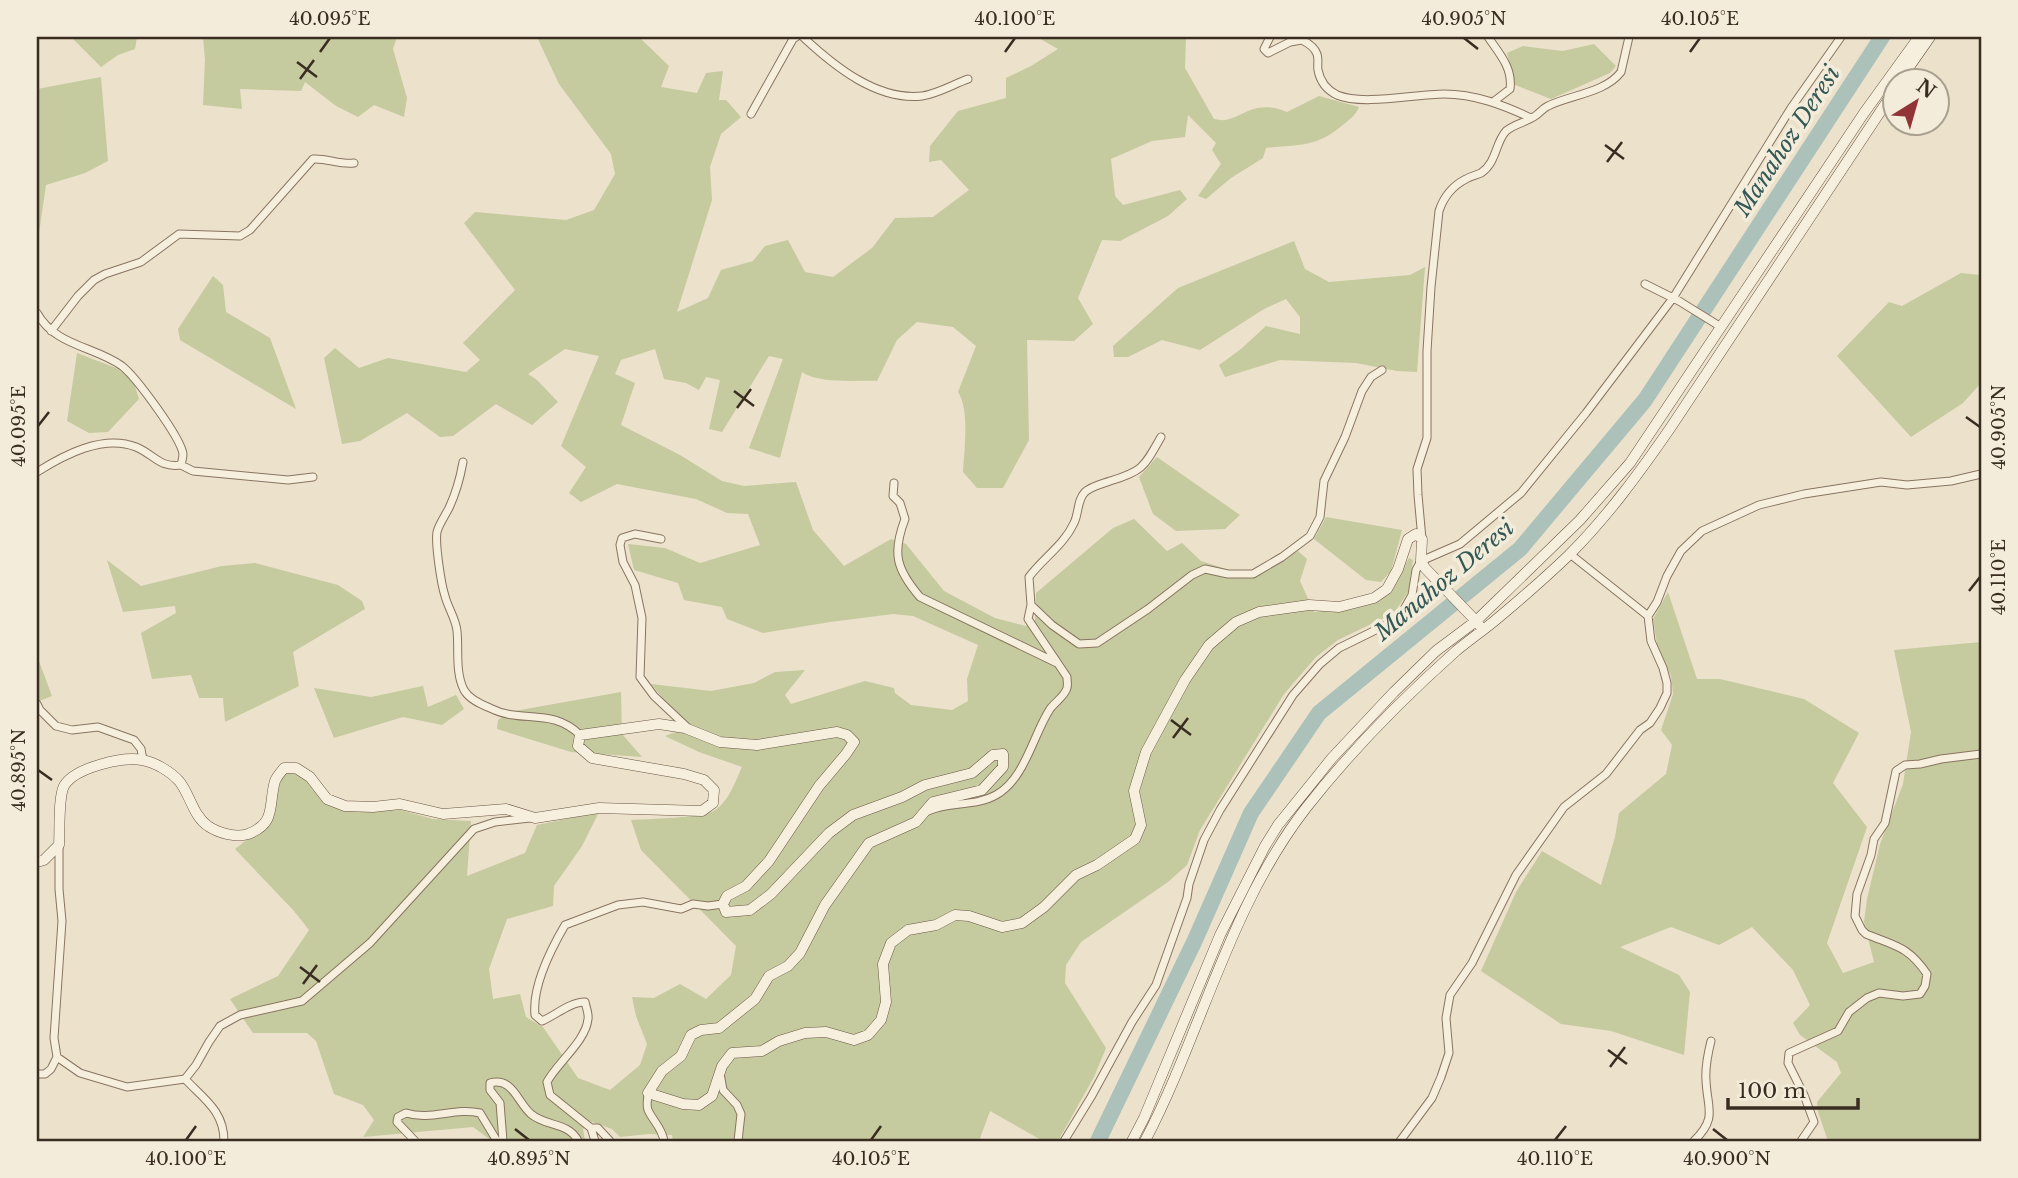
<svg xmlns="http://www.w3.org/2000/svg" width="2018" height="1178" font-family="'Libre Baskerville',serif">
<rect width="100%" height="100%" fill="#ece1cb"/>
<!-- green -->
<path fill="#c5ca9f" d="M71,37H137L135,49L118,55L101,67Z
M203,37H397L393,49L407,98L404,117L374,105L358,117L336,106L305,82L301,91L240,89L242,109L203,105L205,60Z
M537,37H639L669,66L661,87L697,93L706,73L723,71L719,100H726L741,117L721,134L710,167L712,200L677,312L708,298L721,270L753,261L765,246L788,240L805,272L833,277L872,248L895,218L933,217L969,190L941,160L929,162L930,146L958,111L1006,98V78L1031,66L1058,49L1037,37H1186L1185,68L1214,119C1232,124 1241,111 1258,108C1268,106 1278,108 1287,112L1319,96L1359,107C1356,115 1350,119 1344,124C1316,148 1301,144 1266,148L1263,158L1231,178L1206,199L1198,196L1221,164L1212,150L1216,143L1188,115L1185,137L1152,141L1111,159L1115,196L1123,205L1180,190L1187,199L1168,216L1120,241L1102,240L1078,298L1093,324L1074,341L1027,340L1029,440L1003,488H977L963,472C964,451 970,410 958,392L976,346L953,327L917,322L897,340L877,381C856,380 819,384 802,372L780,458L749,448L783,359L769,356L722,432L709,429L720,380L706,377L699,390L686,383L664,379L655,349L621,360L615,374L635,383L621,425L680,455L722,481L744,486L796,482L813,530L844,566L891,539L906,544L944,591L995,618L1026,626L1035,620L1036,593L1113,528L1134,519L1167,551L1182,543L1201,561L1251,577L1298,551L1307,559L1300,581L1314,612L1368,605L1388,595L1409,558L1413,560L1408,592L1394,613L1338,640L1316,657L1284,694L1200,830L1187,865L1168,882L1081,942L1066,965L1065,983L1106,1048L1094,1077L1058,1141H1043L990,1111L979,1141H673L672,1135L649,1134L620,1137L612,1129L592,1122L583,1129L585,1141H492L473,1127L363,1137L374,1120L363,1105L334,1094L316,1041L307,1033H253L230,999L278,976L309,930L294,911L235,849L272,820L279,782L288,772L303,777L313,789L334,807L357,812L397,809L433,819L471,821L467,876L525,853L537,825L599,812L582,846L554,886L553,906L507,919L489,969L493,999L520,994L526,1017L543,1027L578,1078L610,1090L640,1065L647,1044L636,1016L632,997L654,998L680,984L706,999L731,975L736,946L641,850L631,820C647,819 705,818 715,810C729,801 735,782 742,767L699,752L665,736L692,726L665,701L651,684L711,691L754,683L775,672L805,670L785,695L791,704L865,681L894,688L895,693L911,705L952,710L968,701L967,679L978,645L913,616L893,614L830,622L763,633L727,619L722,607L684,600L678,583L634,570L628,544L665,548L700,563L760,545L748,514L727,513L696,499L617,484L581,502L569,493L586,467L561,446L599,356L565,349L528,374L537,380L558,402L532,425L496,404L453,436L440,437L407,413L360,441L342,444L324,358L335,348L359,368L388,358L466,372L480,360L463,343L515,290L464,223L475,212L566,220L594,210L615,174L611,154L559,84Z
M1594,44L1616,66L1610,73L1551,99L1515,85L1507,53L1523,46L1563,51Z
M101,77L108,161L85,173L46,185L39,233H37V89Z
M1294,241L1305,269L1329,282L1410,275L1425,267L1417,372L1397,371L1356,363L1280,360L1225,377L1219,365L1241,349L1266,326L1300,334V317L1286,299L1264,309L1200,350L1162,340L1128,357H1114L1113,346L1178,288Z
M1961,273L1981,275V383L1963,403L1911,437L1837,356L1889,302L1902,306Z
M213,276L223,285L226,312L270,338L296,409L180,340L178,329Z
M77,353L116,368L133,380L139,399L108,432L89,433L67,421Z
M1157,457L1240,515L1225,529L1176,531L1153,514L1139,477Z
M1326,517L1402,530L1391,571L1381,582L1366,580L1314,539Z
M107,560L141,586L222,566L255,563L338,585L362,601L365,609L293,652L299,686L225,722L223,698H199L191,675L152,679L141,633L176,613L175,606L123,612Z
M1668,592L1697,679H1720L1804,699L1859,733L1833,783L1867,827L1827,943L1843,973L1874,962L1864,922L1867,899L1880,844L1903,784L1911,732L1894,650L1981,642V1141H1828L1818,1112L1817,1102L1841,1073L1837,1062L1800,1035L1793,1023L1810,1005L1793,970L1752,927L1719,945L1671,927L1620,947L1679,975L1690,992L1684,1055L1611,1031L1561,1024L1481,971L1516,892L1542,851L1601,885L1615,837L1619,813L1666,774L1672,745L1661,730L1673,694L1671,676L1657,644L1653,619Z
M37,656L52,696L37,702Z
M423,686L428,707L456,695L464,709L442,725L403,717L334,738L314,688L371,697Z
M621,692L622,734L642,757L571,752L497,729L498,720L509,712Z"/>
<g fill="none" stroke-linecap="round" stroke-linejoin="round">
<!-- river -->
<path stroke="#abc1ba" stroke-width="16" d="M1098,1141L1195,940L1251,813L1319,713L1520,549L1645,400L1882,37"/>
<defs>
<path id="street" d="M803,37C834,66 877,101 922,96C937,94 954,84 968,79
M1270,37L1264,49L1268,53L1290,42L1302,40C1308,43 1315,48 1317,54C1319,59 1317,65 1318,70C1320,81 1327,90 1337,95C1363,106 1415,94 1444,94C1475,94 1503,105 1531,118
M1488,37C1499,53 1513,68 1510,89L1493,102
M751,114L793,39L796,37
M1645,284L1679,301L1721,327
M37,313C55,346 94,346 122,366C136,377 181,438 183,454C183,458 182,461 181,465C159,468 155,455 136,447C103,434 64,455 37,472
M51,331L78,296L94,280L105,274L141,262L179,234L240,236L250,230L313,159C327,158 340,165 354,163
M463,462C460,479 456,493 449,508C445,516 439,524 437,532C435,543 441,584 445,596C448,608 456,619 457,631C459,650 455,672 464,690C469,699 480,704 490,708C521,724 552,707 580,735
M181,465L193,471L288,480L313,477
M894,483L893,496L900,503L905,519C892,553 896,569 920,597L1057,663
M661,539L635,534L622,538L620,545L623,562L635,585L642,618L640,677L654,696L687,727
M1422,539L1418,495L1417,469L1427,438V351L1431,287L1439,211C1444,196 1452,186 1466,179C1471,176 1477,175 1481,173C1497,162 1495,143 1506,131C1514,124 1527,122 1535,116C1540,113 1543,108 1548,106C1570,95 1605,93 1621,72L1629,37
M1570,554L1648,616L1657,602L1667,576L1681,551L1702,531L1759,505L1804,494L1881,482L1907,485L1951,481L1981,474
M1031,605L1052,625L1079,644L1097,643L1148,609L1192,575L1205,569L1228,574H1253L1282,557L1310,536L1320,517L1324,481L1345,437L1362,391L1371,377L1382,370
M37,704L40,710L56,726L72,730L98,727L134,740L141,749L143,760
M928,811C949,801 975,807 996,795C1025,779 1033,735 1050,709C1055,702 1065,696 1067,688C1068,683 1067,682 1067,677L1028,619L1031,605L1029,577C1043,558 1064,545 1074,523C1079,513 1077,500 1085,492C1092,486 1102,484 1110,481C1143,471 1144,467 1161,437
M59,845V889L62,921L54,1038L57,1057L80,1073L127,1087L185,1079L196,1065L209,1042L220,1026L240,1015L302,1001L370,943L474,829L495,822L530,818
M720,1073L723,1090L737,1105L741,1114L738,1141
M37,1074H45L51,1069L57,1057
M185,1079C204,1099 224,1111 224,1141
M648,1093C648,1098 646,1105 648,1110C653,1121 662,1128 664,1141
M591,1128L550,1095L547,1082C557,1063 586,1041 588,1019C589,1014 586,1007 585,1002C570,1002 556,1015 542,1021L535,1015C532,987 551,949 565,925L618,905L643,902L681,909L693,904L708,906L723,904
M415,1141L397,1122L398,1117L406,1113C431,1121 455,1107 480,1113L497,1141
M503,1141L500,1103L490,1090V1083C513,1077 517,1102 531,1114C546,1127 569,1122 578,1141
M595,1141L591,1128H598L610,1141
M1064,1141L1091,1097L1132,1022L1156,985L1187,898L1189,884L1204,840L1220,810L1293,695L1320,664L1339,648L1390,623L1403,611L1412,595L1416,570L1421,561L1460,544L1521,493L1586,413L1673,298L1791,108L1841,37
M1400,1141L1432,1098L1441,1077L1449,1053L1446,1018L1450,995L1472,963L1516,875L1564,807L1606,774L1640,730L1650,723L1660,708L1667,693V683L1663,668L1651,641L1648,616
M1694,1141C1718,1117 1707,1109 1706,1080C1705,1067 1708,1053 1711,1041
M1801,1141L1814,1122L1804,1095L1788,1063L1789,1053L1838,1031L1849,1012L1867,998L1879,993L1903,996L1920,994L1925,986L1927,974C1908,946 1895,946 1866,934L1862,930L1855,916L1857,894L1871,855L1874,839L1885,823L1896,771L1905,765L1920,764L1941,759L1981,754"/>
<path id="secondary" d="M1900,80L1930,37
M37,862L44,860L59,845C60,831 58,798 64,786C74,768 123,756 142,760C155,762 171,772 179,781C190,794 193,816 208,826C218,833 236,838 248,834C277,823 268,805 275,781C277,776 281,772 284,768H296L310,777L327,799L345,806L373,807L400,804L443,814L506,809L535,818L599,808L702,811L713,803L714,790L704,780L684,774L592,758L578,746L580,735L659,724L685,728L720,742L757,745L837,732L847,735L854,742L846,754L819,786L769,861L746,886L727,896L723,904L726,912L750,910L771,894L829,833L853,815L902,797L925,785L972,773L993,755L1003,754V767L982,790L933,802L916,822L869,843L825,905L800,953L788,966L769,976L755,999L719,1028L701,1030L691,1035L681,1056L662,1071L648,1093L683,1104L699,1105L712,1096L722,1066L732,1053L762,1051L779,1041L805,1033L826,1032L854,1040L868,1035L881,1020L886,1002L883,964L891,943L908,930L936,925L955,915L969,916L1002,927L1022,923L1044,907L1076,875L1097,865L1135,839L1141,825L1134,791L1146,752L1185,680L1209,645L1236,622L1259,612L1309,605L1339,607L1374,598L1387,589L1398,569L1408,539L1416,534L1422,539L1421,561L1425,568L1476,621L1483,630
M1132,1141L1144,1118L1220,935L1265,846L1278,825L1332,758L1394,692L1436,651L1476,621L1580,520L1630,463L1864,113L1919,37
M1145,1141C1202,1032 1229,907 1306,808C1350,752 1402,699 1456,651C1469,640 1484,630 1498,618C1522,598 1546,577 1569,555C1608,516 1640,472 1671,427L1896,88"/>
</defs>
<!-- street casing -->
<use href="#street" stroke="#887460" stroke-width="9"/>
<!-- secondary casing -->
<use href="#secondary" stroke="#6a5643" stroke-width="11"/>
<!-- street -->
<use href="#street" stroke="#f7efde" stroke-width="7"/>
<!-- secondary -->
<use href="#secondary" stroke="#f7efde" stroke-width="10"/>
</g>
<!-- ticks -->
<path fill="none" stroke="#392d22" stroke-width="2.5" d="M1464,38L1478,49M320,52L330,38M1005,52L1015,38M1690,52L1700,38M297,62L317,77M300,79L314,60M1605,145L1624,159M1607,162L1622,142M734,391L754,406M737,408L751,389M1966,417L1980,427M38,426L49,412M1969,591L1980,577M1171,720L1191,735M1173,738L1188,718M38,770L52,780M300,967L320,982M303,984L317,965M1608,1050L1627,1064M1610,1067L1625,1047M515,1129L529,1140M1713,1129L1727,1140M186,1140L196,1126M871,1140L881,1126M1555,1140L1566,1126"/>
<g text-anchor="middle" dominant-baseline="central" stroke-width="7" stroke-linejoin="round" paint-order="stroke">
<!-- water labels -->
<g font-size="23" font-style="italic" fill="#335855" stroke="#f4ecda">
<text transform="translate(1787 141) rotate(-57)">Manahoz Deresi</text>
<text transform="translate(1444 580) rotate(-40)">Manahoz Deresi</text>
</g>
</g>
<!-- border -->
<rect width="2018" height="1178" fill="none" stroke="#f4ecda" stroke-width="77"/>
<!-- north arrow -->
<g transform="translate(1916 102) rotate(37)"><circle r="33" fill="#f4ecda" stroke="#a9a090" stroke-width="2"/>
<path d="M0-5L12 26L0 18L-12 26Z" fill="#923437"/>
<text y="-10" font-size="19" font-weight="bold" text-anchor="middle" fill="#392d22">N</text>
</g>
<!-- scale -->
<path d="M1728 1098v10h130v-10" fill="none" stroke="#392d22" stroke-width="3.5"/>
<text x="1738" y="1098" font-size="21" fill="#392d22" stroke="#f4ecda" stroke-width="5" paint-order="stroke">100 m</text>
<rect x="38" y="38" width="1942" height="1102" fill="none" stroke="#392d22" stroke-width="2.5"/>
<g font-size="18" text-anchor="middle" fill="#392d22">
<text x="330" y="25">40.095°E</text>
<text x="1015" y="25">40.100°E</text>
<text x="1464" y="25">40.905°N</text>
<text x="1700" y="25">40.105°E</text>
<text transform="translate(19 426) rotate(-90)" y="6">40.095°E</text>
<text transform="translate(1999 427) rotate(-90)" y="6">40.905°N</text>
<text transform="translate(1999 577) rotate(-90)" y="6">40.110°E</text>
<text transform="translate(19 770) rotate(-90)" y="6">40.895°N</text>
<text x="186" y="1165">40.100°E</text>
<text x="529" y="1165">40.895°N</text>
<text x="871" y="1165">40.105°E</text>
<text x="1555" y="1165">40.110°E</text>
<text x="1727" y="1165">40.900°N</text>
</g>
</svg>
